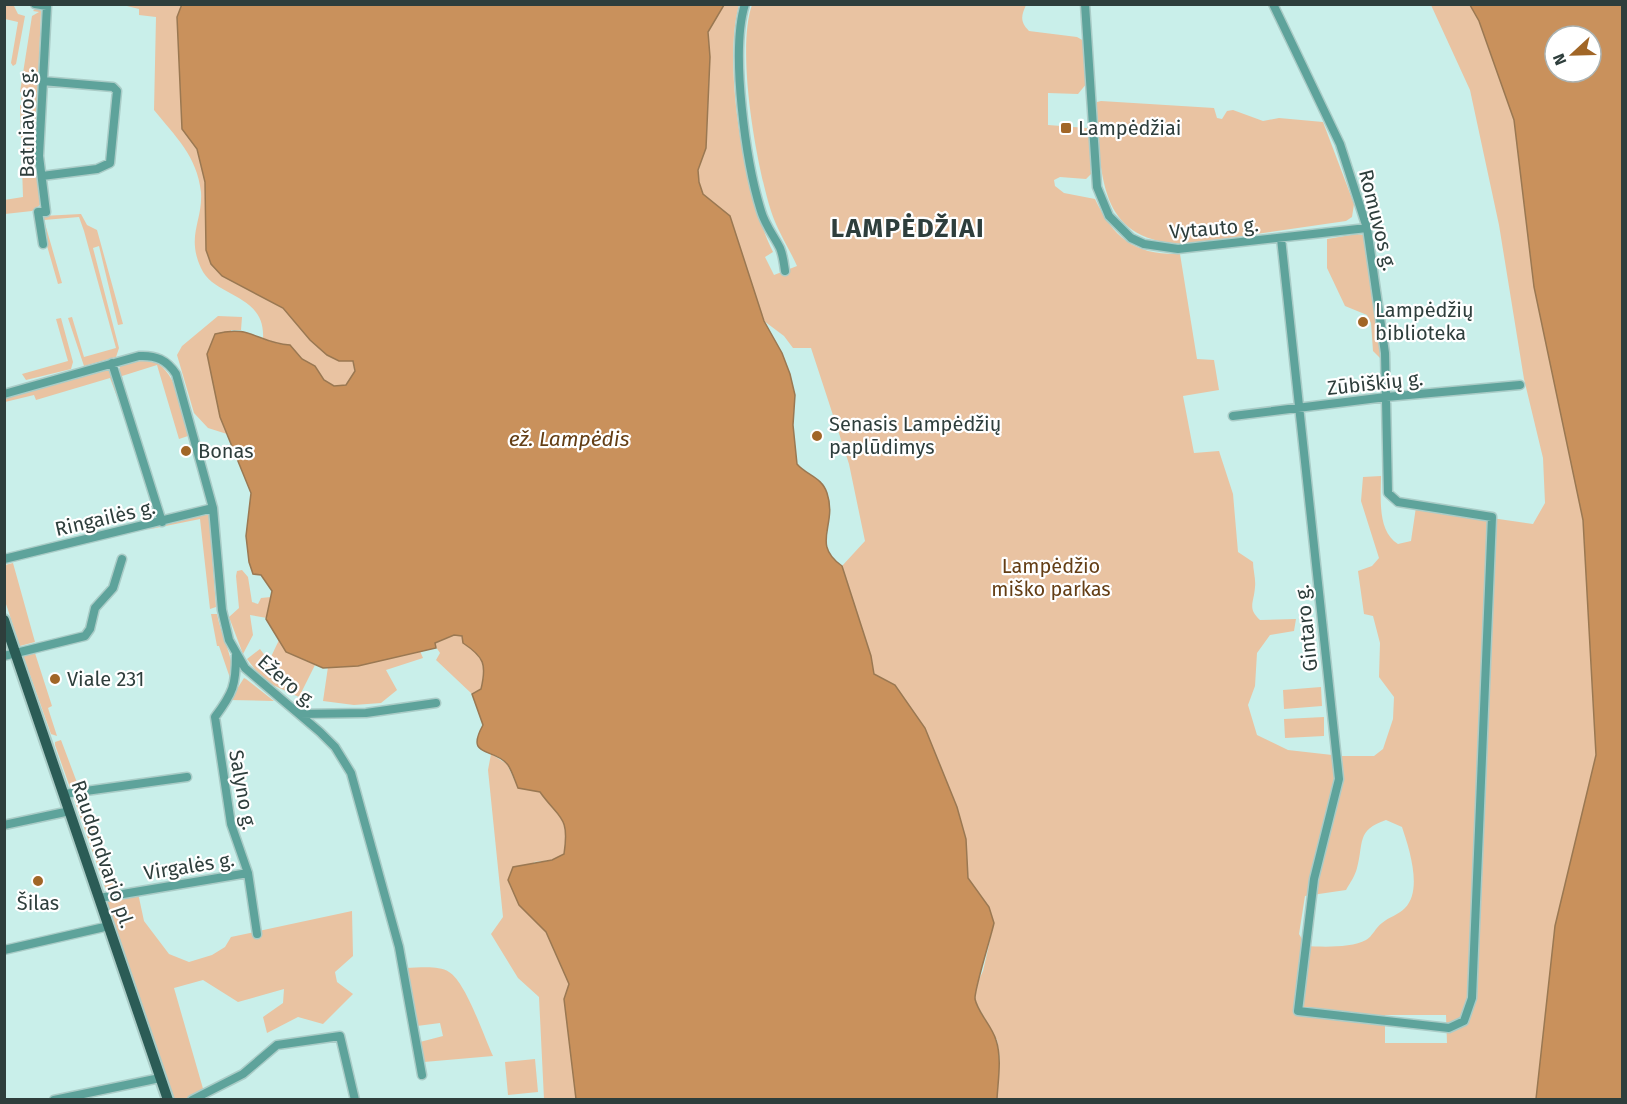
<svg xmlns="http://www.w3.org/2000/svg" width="1627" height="1104" font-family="'Fira Sans',sans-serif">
<rect width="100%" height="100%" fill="#c9efea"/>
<!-- green -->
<path fill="#e9c3a2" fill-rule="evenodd" d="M119,4L182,5L177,17L182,129L197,149L205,182L206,250L211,264L222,276L283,308L310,340L339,361H353L355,371L346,385L334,386L324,380L315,366L302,359L290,345L274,344L263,339C266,293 214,298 201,268C186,236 203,221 201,192C197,156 175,136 154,110L156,17L139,15V9Z
M4,5L14,6L18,14L25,16L16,64L13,66L11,63L18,22L5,19Z
M724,5H739C722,65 745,196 773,252L765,257L774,275L797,266C789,248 777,230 771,211C756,164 736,50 752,5H1026C1021,16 1020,22 1029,31L1077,37L1084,41L1087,83L1078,94L1048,93V125L1087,128L1089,132L1091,174L1086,179L1060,177L1054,180L1055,186L1064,193L1095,199C1114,239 1135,255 1180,254L1197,359L1214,360L1219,390L1183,396L1194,453L1219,451L1233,494L1238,552L1253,562C1253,570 1256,579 1255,587C1254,603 1247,608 1260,620L1296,619L1294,631L1270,635L1257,653L1255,686L1248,705L1257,735L1288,750L1341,756H1374L1383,749L1393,719L1394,697L1379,677L1380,643L1373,616L1364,614L1358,571L1372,566L1379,558L1361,501L1363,477L1381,476C1381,498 1377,531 1398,544L1411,541L1416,507L1533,524L1545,503L1543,458L1524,379L1499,225L1470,90L1431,5H1470L1479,21L1514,120L1534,287L1583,520L1596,755L1555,926L1536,1099H997L1000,1059L997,1040L975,1001V988L983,971L994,923L989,907L968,878L966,839L957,807L925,728L895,685L874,674L871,656L842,566L865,541L849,464L811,348H793L784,336L764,321L730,216L703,194L699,182L698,170L706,148L710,57L708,32ZM1386,820L1402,827C1409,848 1423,890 1405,908C1398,915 1389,917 1382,923C1376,927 1372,937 1366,940C1352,948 1322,947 1306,946L1299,934L1305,896L1346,890C1350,883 1355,876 1357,868C1364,843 1356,830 1386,820ZM1446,1015L1447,1043H1385V1015Z
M37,7L41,11L35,154L40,205L32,211L5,214L4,200L23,197L20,105H24V101L21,100L22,93L20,92L32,16L39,12L33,11Z
M1101,101L1214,108L1217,118L1222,119L1227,111L1233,110L1263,121L1279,118L1323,122L1354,204L1352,217L1346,221L1188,244C1099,243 1103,182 1095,113L1097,102Z
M81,214L87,225L97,230L123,324L118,325L99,246L93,248L119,348L116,357L84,366L68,318L72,317L84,357L116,348L84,231L79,217L44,220L62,283L58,284L41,225L42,216Z
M1357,234L1363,235L1377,312L1381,359L1373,351L1371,323L1367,315L1345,306L1327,268V239Z
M218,316L242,317L241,330H231L220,417L227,434L208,428L194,413L177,355L182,346Z
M61,318L73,362L71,369L26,380L22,374L68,361L56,319Z
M148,359C178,367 181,411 188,436L179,439L157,365L122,376L125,392L119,374L120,366Z
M108,369L113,373L122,401L119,402L110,378L36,400L34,395L5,402V398Z
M205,514L209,515L216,607L210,609L200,519L146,530Z
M13,563L35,642L20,646L5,601V565Z
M242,570L248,577L252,602L258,604L261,598L271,597L267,618L250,615L253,635L243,654L229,617L239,608L236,576L237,571Z
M211,614H217C221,636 233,655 233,677L230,678L219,646H217Z
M454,635L462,636L463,643C484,657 487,664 481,689L472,694L436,660L440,653L434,644Z
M279,640L286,652L315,665L299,697L264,681L247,659L260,649L269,661Z
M34,650L52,706L48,708L57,736L51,734L23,655Z
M420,651L423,658L386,670L397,690L381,703L354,705L323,701L328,667L358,666Z
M244,678L246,679L274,701L230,700Z
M1321,687L1322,706L1284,709L1283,690Z
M1324,717V736L1285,738L1284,719Z
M61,740L117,889L107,893L55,745V742Z
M491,754L507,764L518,788L540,792C560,820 570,814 564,854L552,860L534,862L519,905L546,932L569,984L564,999L576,1099H544L539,997L518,978L491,934L503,917L488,770Z
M138,893L144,921L169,954L189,962L212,955L225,947L231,937L352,911L353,956L335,972L337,982L353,994L323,1024L298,1017L267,1033L263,1017L283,1003L284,989L238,1002L203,980L174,988L206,1099H174L107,902L114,897Z
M406,968C419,968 438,965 449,972C466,982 484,1037 493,1056L424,1062L420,1042L443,1036L440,1023L417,1026Z
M535,1059L538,1092L508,1095L505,1062Z"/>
<!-- water -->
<path fill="#c9915c" stroke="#9a7852" stroke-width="1.5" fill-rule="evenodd" d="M182,4L724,5L708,32L710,57L706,148L698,170L699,182L703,194L730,216L764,321L782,353L790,374L795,395L793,425L797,464C806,475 822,477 827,493C838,526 810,543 842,566L871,656L874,674L895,685L925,728L957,807L966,839L968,878L989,907L994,923C991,937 974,990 975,999C978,1013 992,1026 996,1040C1002,1058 998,1080 997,1099H576L564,999L569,984L546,932L519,905L508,880L513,867L552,860L564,854C570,815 559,819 540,792L518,788C515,781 512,771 508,765C495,747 464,759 483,725L472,694L481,689C487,664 484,657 463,643L462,636L454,635L435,643L436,648L358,666L323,668L286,652L266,619L272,591L261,575L253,574L249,562L246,536L251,493L220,417L207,354L215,334C251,324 257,343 290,345L302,359L315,366L324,380L334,386L346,385L355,371L353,361H339L327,355L310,340L283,308L222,276L211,264L206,250L205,182L197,149L182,129L177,17Z
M1470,5H1622V1099H1536L1555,926L1596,755L1583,520L1534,287L1514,120L1479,21ZM1555,36H1591V72H1555Z"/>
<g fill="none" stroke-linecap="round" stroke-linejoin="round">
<defs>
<path id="minor" d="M35,4L47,6L39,156L46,212H38L43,244
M745,4C730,52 746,163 761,211C765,225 774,236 780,248C783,255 784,264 785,271
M1085,4L1097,187L1109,216L1131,238L1144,244L1178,249L1367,228
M1273,4L1340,144L1367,228L1385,353L1388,493L1398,502L1492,517L1472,998L1464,1021L1449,1028L1298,1011L1314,879L1339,779L1281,238
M42,81L113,87L117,91L110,163L97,169L42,176
M112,363L162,522
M4,394L139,356C156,355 167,360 176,374L213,508L222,610L229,640L245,668L320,732L335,747L351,773L399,947L422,1075
M1233,416L1386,397L1520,385
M4,559L213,508
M236,655C236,685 233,693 215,717L231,824L248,873L257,934
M4,656L85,636L90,629L95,608L113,588L122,559
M300,714L366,713L436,703
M64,794L187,777
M4,825L70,811
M99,898L248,873
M4,950L109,926
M54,1100L160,1078
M192,1100L243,1074L277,1045L340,1036L355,1100"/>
<path id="major" d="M4,620L168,1100"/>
</defs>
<!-- minor casing -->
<use href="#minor" stroke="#aaccc7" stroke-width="11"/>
<!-- major casing -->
<use href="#major" stroke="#aaccc7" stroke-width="14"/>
<!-- minor -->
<use href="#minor" stroke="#5ea39b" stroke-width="8"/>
<!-- major -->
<use href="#major" stroke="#2b5c56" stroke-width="10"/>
</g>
<!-- markers -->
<g fill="#a16627" stroke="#fff" stroke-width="2">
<rect x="1060" y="122" width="12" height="12" rx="3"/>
<circle cx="1363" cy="322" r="6"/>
<circle cx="817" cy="436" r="6"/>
<circle cx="186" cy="451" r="6"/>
<circle cx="55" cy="679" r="6"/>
<circle cx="38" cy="881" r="6"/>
</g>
<g text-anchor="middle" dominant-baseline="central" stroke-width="4.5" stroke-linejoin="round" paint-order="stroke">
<!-- street labels -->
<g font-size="20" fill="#2e3e3c" stroke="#fff">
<text transform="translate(27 123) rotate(-90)">Batniavos g.</text>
<text transform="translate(1378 220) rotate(76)">Romuvos g.</text>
<text transform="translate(1214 228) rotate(-5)">Vytauto g.</text>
<text transform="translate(1375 383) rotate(-6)">Zūbiškių g.</text>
<text transform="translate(105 518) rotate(-13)">Ringailės g.</text>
<text transform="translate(1306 628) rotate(-96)">Gintaro g.</text>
<text transform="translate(287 681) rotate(41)">Ežero g.</text>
<text transform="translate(243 790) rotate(80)">Salyno g.</text>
<text transform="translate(103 854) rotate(71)">Raudondvario pl.</text>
<text transform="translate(189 866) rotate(-9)">Virgalės g.</text>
</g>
<!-- poi labels -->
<g font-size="20" fill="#2e3e3c" stroke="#fff" text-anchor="start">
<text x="1078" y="128">Lampėdžiai</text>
<text x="1375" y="310">Lampėdžių<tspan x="1375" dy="23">biblioteka</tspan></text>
<text x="829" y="424">Senasis Lampėdžių<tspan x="829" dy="23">paplūdimys</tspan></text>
<text x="198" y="451">Bonas</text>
<text x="67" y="679">Viale 231</text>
<text x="38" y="903" text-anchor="middle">Šilas</text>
</g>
<!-- park labels -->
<g font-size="20" fill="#643e15" stroke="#fff">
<text x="1051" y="566">Lampėdžio<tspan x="1051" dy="23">miško parkas</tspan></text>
</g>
<!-- water labels -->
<g font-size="21" font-style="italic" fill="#643e15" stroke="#fff">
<text x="569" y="439">ež. Lampėdis</text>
</g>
<!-- district labels -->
<g font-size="26" font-weight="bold" letter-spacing="1.5" fill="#2e3e3c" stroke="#fff">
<text x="908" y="228">LAMPĖDŽIAI</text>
</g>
</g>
<!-- border -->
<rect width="1627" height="1104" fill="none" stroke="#2e3e3c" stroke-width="12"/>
<!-- north arrow -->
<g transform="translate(1573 54) rotate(248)"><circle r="28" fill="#ffffff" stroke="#abb2b1" stroke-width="1.5"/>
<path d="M0-4.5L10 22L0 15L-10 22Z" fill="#a16627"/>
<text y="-9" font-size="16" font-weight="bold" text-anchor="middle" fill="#2e3e3c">N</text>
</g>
</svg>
